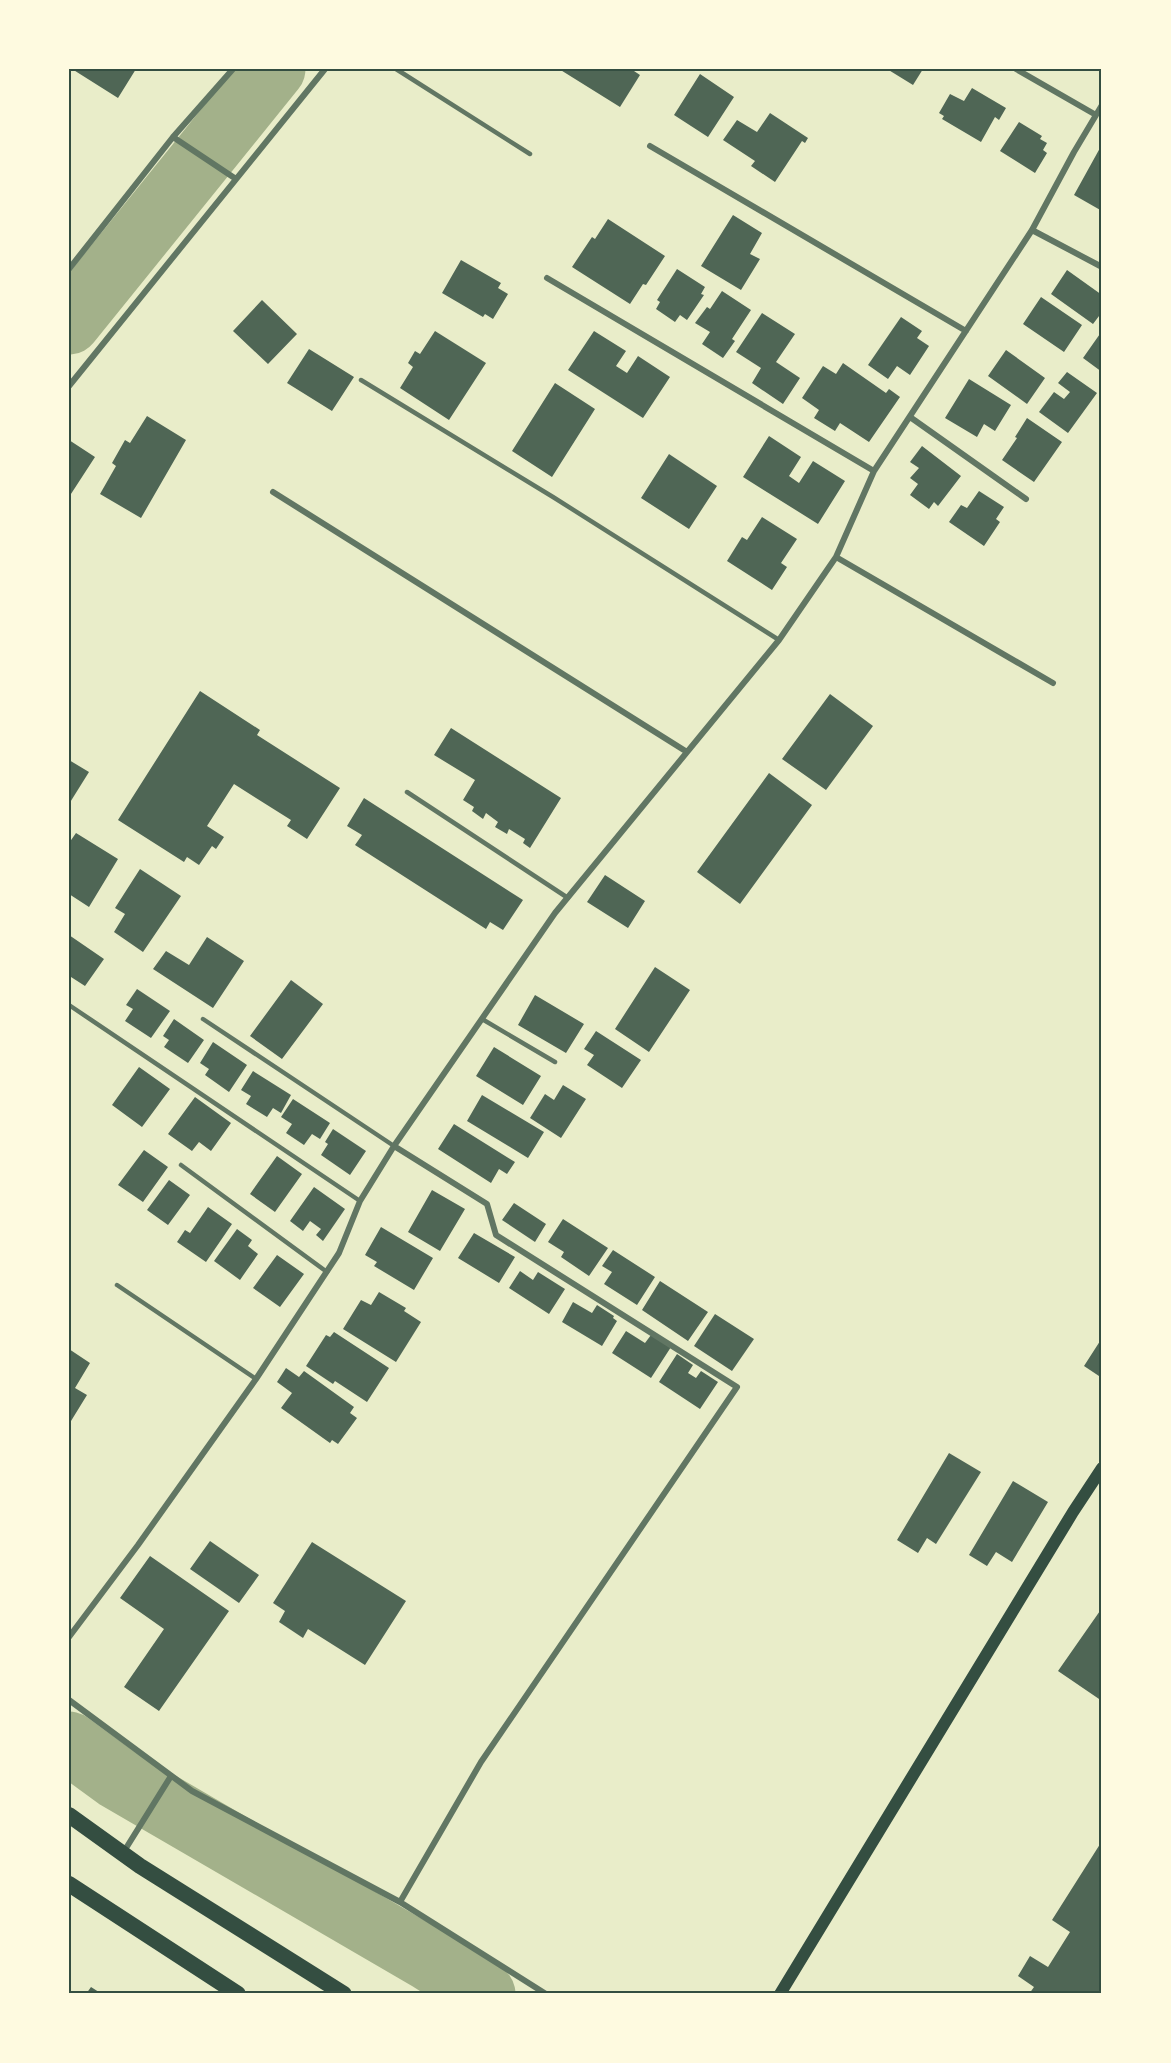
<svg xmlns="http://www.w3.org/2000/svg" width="1171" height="2063" font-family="'Asap Condensed',sans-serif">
<rect width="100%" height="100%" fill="#e9edc9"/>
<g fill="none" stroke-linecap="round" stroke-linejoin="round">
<!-- river -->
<path stroke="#a3b18a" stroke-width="63" d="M69,323L274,69
M69,1743L117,1778L430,1960L484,1994"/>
</g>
<!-- building -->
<path fill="#4f6655" d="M72,69H136L118,98Z
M559,69H631L640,75L620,107Z
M887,69H923L913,85Z
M700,74L734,97L708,137L674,115Z
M972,88L1006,108L999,120L995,117L981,142L942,119L944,116L939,113L950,94L964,101Z
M770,113L808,138L805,143L802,141L775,182L751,166L755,161L723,140L737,120L757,132Z
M1019,122L1042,136L1040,139L1047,143L1043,150L1047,153L1035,173L1000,151Z
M1100,148L1102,149V211L1074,195Z
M733,215L762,233L750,254L760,259L741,290L701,266Z
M608,219L665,256L646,285L643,284L630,304L572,267L592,237L595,239Z
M461,260L501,283L498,288L508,294L493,319L485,314L483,317L442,293Z
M677,269L705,287L701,294L704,295L687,320L680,315L675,322L656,309L660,302L657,300Z
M1067,270L1102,295V312L1093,324L1051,294Z
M722,291L751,310L732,339L735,341L723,358L702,344L710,332L695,323L707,307L710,309Z
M1041,297L1082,325L1064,352L1023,324Z
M262,300L297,334L268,364L233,331Z
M762,313L795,334L776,362L800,378L783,404L752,383L761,368L736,352Z
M901,317L922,331L917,338L929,346L910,375L897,366L888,379L868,365Z
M435,331L486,363L449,420L400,388L413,367L408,363L415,351L420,354Z
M594,331L626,351L616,366L627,373L638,356L670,377L643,418L568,370Z
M1102,331V372L1083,358Z
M309,349L354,377L332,411L287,383Z
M1006,350L1045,378L1027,404L988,376Z
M843,363L886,393L889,389L900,397L869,442L840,423L835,431L814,418L819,410L802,398L823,366L836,374Z
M1067,372L1097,393L1068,433L1039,412L1054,392L1064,399L1070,392L1058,383Z
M969,379L1011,405L995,431L984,424L977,437L945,418Z
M555,383L595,409L552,477L512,451Z
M147,416L186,440L141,518L100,494L116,466L112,463L125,440L130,443Z
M1027,418L1062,442L1034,482L1002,460L1017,438L1015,437Z
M769,436L801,457L789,476L799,483L813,461L845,481L818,524L743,477Z
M69,440L95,457L69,497Z
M922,446L961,476L938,506L934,502L929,509L910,495L918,484L910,478L919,468L910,462Z
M669,454L717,486L689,529L641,498Z
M979,491L1004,507L996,519L1000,522L984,546L949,522L961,505L967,508Z
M762,517L797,539L781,563L787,567L772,590L727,561L742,537L747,540Z
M200,691L260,730L257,735L340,788L307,839L287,826L291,820L234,784L207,826L224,837L216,849L212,846L199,865L187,857L184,862L118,820Z
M830,694L873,726L826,790L782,759Z
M451,728L561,798L530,848L523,843L525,839L509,829L507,834L495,827L498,822L486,813L483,819L472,811L474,807L463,800L475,780L434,755Z
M69,760L89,772L69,804Z
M769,773L812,805L740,904L697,872Z
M364,798L523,900L503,930L490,922L486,929L355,845L362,835L347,826Z
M76,833L118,859L89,907L69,894V843Z
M140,869L181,896L143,952L114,932L125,914L115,908Z
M605,875L645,901L628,928L587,902Z
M69,935L104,959L85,986L71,977L69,980Z
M207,937L244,961L213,1008L153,969L166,951L189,965Z
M655,967L690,990L649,1052L615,1029Z
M291,980L323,1004L282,1059L250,1036Z
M137,989L170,1011L151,1038L125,1021L133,1009L126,1005Z
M535,995L584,1024L566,1053L518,1025Z
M174,1019L204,1040L188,1063L164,1047L169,1040L163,1036Z
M596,1031L641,1060L622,1088L587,1065L594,1055L584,1049Z
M213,1042L247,1065L229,1092L205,1075L209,1069L200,1063Z
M494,1047L541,1076L523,1105L476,1076Z
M139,1067L170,1089L142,1127L112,1105Z
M253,1071L291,1095L281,1113L273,1108L267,1117L246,1104L251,1096L241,1090Z
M563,1085L586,1099L561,1138L530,1118L545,1094L554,1100Z
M482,1095L544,1132L528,1158L467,1121Z
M195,1097L231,1123L211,1151L199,1142L192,1151L168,1134Z
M293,1099L330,1123L320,1139L312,1134L304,1145L286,1133L292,1124L281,1117Z
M454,1124L515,1162L507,1174L499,1169L491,1183L438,1149Z
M333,1129L366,1151L350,1175L321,1155L328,1144L325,1142Z
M144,1150L168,1167L143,1202L118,1185Z
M277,1156L302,1174L275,1212L250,1194Z
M169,1180L190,1195L168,1225L147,1210Z
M314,1187L345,1209L323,1241L316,1235L321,1229L310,1221L303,1231L290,1221Z
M432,1190L465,1209L440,1251L408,1232Z
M514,1203L546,1224L535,1242L502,1220Z
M208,1207L232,1224L206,1262L177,1242L185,1230L190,1233Z
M563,1219L608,1248L589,1276L561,1257L564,1252L548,1242Z
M381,1227L433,1258L414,1290L374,1266L377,1262L365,1255Z
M237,1229L252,1240L248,1246L258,1254L240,1280L214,1261Z
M474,1233L515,1257L499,1283L458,1258Z
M613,1250L655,1277L637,1305L604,1284L612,1272L602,1266Z
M277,1255L304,1274L280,1307L253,1288Z
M520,1271L533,1280L538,1272L565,1289L549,1314L509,1288Z
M660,1281L708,1312L688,1341L642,1310Z
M379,1292L406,1308L404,1311L421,1322L396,1362L343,1329L361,1300L371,1305Z
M573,1302L592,1313L597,1305L614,1316L613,1318L617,1321L602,1346L562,1322Z
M715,1314L754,1339L732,1371L694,1346Z
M626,1331L645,1343L651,1335L671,1347L651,1378L612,1353Z
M334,1332L389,1368L367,1402L335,1381L333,1384L306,1366L326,1335L330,1337Z
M1102,1338V1378L1084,1366Z
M69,1349L90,1363L75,1388L87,1395L71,1421L69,1420Z
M677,1354L693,1365L688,1373L696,1378L701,1371L718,1382L700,1409L659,1382Z
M286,1368L299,1377L304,1371L354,1407L350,1413L357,1418L338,1444L332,1440L330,1443L281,1408L292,1393L277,1382Z
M949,1453L981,1472L936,1544L927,1538L918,1553L897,1540Z
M1013,1481L1048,1502L1012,1562L996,1552L987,1566L969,1555Z
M210,1541L259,1575L239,1603L190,1569Z
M312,1542L406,1601L365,1665L308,1629L303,1638L279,1622L285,1611L273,1603Z
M150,1556L229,1611L159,1711L124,1687L164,1629L120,1598Z
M1102,1608V1701L1058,1671Z
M1102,1841V1993L1029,1994L1034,1987L1018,1976L1030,1956L1048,1967L1070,1932L1052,1920Z
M91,1987L102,1994H86Z"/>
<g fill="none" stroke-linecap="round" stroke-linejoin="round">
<!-- service -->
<path stroke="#617663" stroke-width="4.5" d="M396,69L530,154
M361,380L553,497L779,640
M407,792L568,898
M69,1005L360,1201
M203,1019L394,1146
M482,1019L555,1062
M181,1165L327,1272
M117,1285L256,1379"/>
<!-- minor -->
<path stroke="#617663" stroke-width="6" d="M1016,69L1096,115
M173,137L236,179
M650,146L966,331
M1032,230L1102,267
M69,269L173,137L233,69
M547,278L874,471
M69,386L325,69
M910,417L1026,499
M273,492L687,752
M836,557L1053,683
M394,1146L487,1204L496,1235L737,1387L481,1762L400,1902
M69,1637L138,1545L256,1379L339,1253L360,1201L394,1146L555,913L779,640L836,557L874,471L1032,230L1074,152L1102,105
M69,1700L192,1791L400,1902L546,1994
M123,1853L171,1776"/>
<!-- secondary -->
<path stroke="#344e41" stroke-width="12" d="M780,1994L1073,1512L1102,1468"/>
<!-- trunk -->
<path stroke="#344e41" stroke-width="16" d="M69,1815L140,1866L344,1994
M69,1884L238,1994"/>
</g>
<!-- border -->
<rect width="1171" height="2063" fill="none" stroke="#fefae0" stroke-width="141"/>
<rect x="70" y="70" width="1030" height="1922" fill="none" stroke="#344e41" stroke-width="2"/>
</svg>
